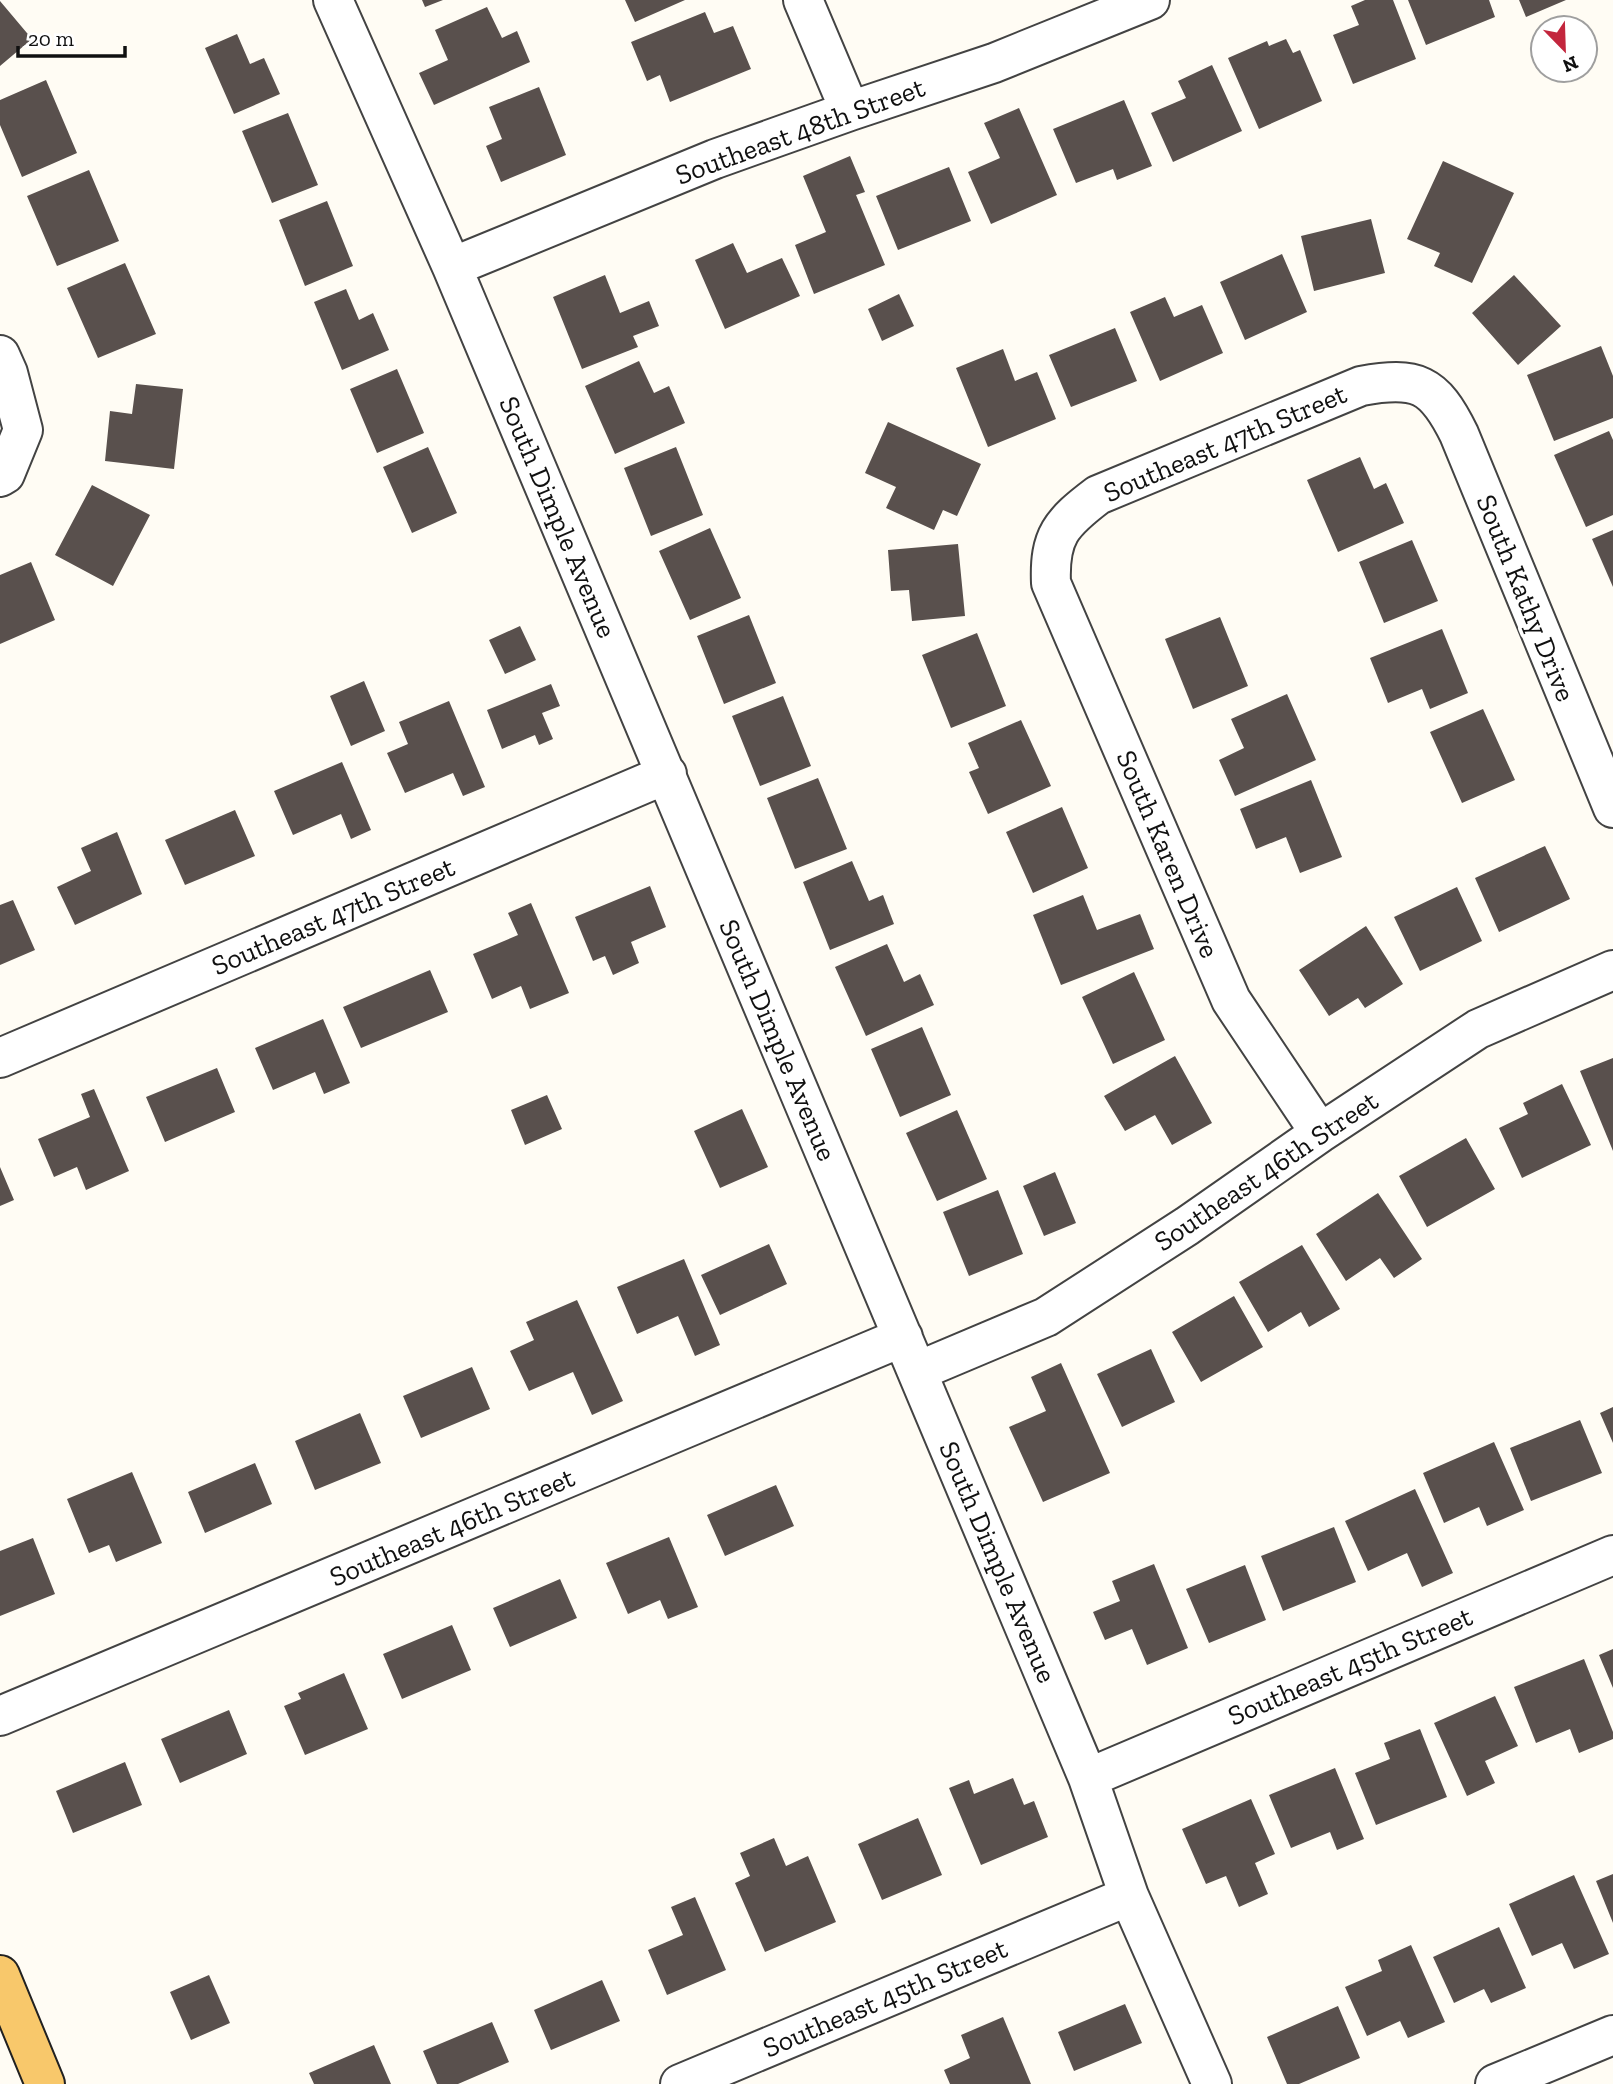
<svg xmlns="http://www.w3.org/2000/svg" width="1613" height="2084" font-family="'Zilla Slab',serif">
<rect width="100%" height="100%" fill="#fffcf4"/>
<!-- building -->
<path fill="#59504d" d="M422,0H443L425,7Z
M625,0H685L635,22Z
M1365,0H1393L1416,59L1353,84L1333,35L1359,25L1351,6Z
M1408,0H1489L1495,17L1426,45Z
M1519,0H1566L1526,17Z
M0,1L32,39L0,66Z
M487,7L502,38L517,31L530,62L434,105L419,73L448,60L435,30Z
M705,12L714,33L733,26L751,69L670,102L660,75L647,81L631,42Z
M237,34L250,64L264,58L280,94L234,114L205,48Z
M1286,39L1293,53L1300,50L1322,101L1259,129L1228,58L1267,41L1269,46Z
M1212,65L1242,131L1173,162L1151,113L1186,98L1178,81Z
M46,80L77,153L22,177L0,125V100Z
M539,87L566,155L501,182L486,146L502,139L489,107Z
M1124,100L1152,166L1117,180L1113,169L1076,183L1053,129Z
M1019,108L1057,195L991,224L968,172L1000,158L984,123Z
M288,113L318,185L272,203L242,131Z
M850,156L865,192L856,195L885,265L814,294L795,245L826,232L803,176Z
M1443,161L1514,193L1472,283L1434,266L1440,253L1407,239Z
M949,167L971,221L898,250L876,196Z
M89,170L119,241L57,266L27,196Z
M327,201L353,266L305,286L279,220Z
M1371,219L1385,273L1314,291L1301,236Z
M733,243L747,273L782,258L800,296L725,329L695,260Z
M1282,254L1307,312L1245,340L1220,282Z
M125,263L156,334L98,358L67,288Z
M605,275L620,313L649,301L659,326L633,336L638,347L582,369L553,297Z
M1514,275L1561,326L1518,365L1472,313Z
M346,289L359,320L373,313L389,350L342,370L314,302Z
M899,294L914,326L882,341L868,309Z
M1165,297L1174,317L1202,305L1223,353L1160,381L1130,312Z
M1115,328L1137,381L1071,407L1049,355Z
M1601,346L1613,376V418L1554,441L1527,375Z
M1003,349L1015,381L1037,372L1056,419L988,447L956,368Z
M639,361L654,393L669,386L685,423L615,454L585,386Z
M397,369L424,433L377,453L350,389Z
M136,384L183,389L174,469L105,461L110,411L132,414Z
M888,422L981,464L957,516L943,510L934,530L886,508L896,487L865,473Z
M1609,431L1613,440V515L1586,527L1554,455Z
M428,447L457,513L412,533L383,467Z
M676,447L703,515L651,536L624,468Z
M1360,457L1374,489L1386,483L1404,523L1338,552L1307,480Z
M92,485L150,515L113,586L55,555Z
M710,528L741,598L690,620L659,551Z
M1613,530V587L1592,539Z
M1412,540L1438,601L1384,623L1359,562Z
M958,544L965,616L912,621L909,590L891,591L888,550Z
M31,562L55,620L0,644V575Z
M749,615L776,683L724,704L697,636Z
M1220,617L1248,686L1193,709L1165,639Z
M520,626L536,660L505,674L489,640Z
M1442,629L1468,693L1430,709L1422,689L1388,703L1370,658Z
M977,633L1006,706L951,728L922,655Z
M364,681L385,731L351,746L330,696Z
M551,684L560,706L542,713L553,739L539,745L535,735L502,749L487,710Z
M1287,694L1316,760L1235,796L1219,760L1244,748L1231,719Z
M783,696L811,766L760,786L732,716Z
M449,701L485,787L463,796L453,773L405,793L387,753L408,744L399,722Z
M1483,709L1515,780L1462,803L1430,732Z
M1021,720L1051,786L988,814L969,772L979,768L968,743Z
M342,762L371,830L351,839L341,814L293,835L274,791Z
M818,778L847,849L795,869L767,798Z
M1311,780L1342,857L1300,873L1286,837L1256,849L1240,809Z
M1062,807L1088,868L1033,893L1006,832Z
M235,810L255,856L185,885L165,840Z
M117,832L142,894L75,925L57,887L91,871L81,848Z
M1545,846L1570,899L1499,932L1475,878Z
M852,861L869,901L883,895L894,924L830,950L803,882Z
M650,886L666,927L631,942L639,963L613,975L605,956L593,961L575,917Z
M1457,887L1482,941L1420,971L1394,917Z
M1083,895L1097,930L1140,914L1154,949L1061,985L1033,915Z
M13,900L35,950L0,965V905Z
M531,903L569,993L530,1009L521,986L492,999L473,954L518,935L508,913Z
M1366,926L1403,984L1365,1008L1358,998L1329,1016L1299,970Z
M887,944L904,982L920,974L934,1005L866,1036L835,967Z
M430,970L448,1012L361,1048L343,1007Z
M1134,972L1165,1040L1113,1064L1082,997Z
M323,1019L350,1083L324,1094L315,1072L273,1090L255,1048Z
M922,1027L951,1095L900,1117L871,1049Z
M1175,1056L1212,1123L1172,1145L1155,1115L1125,1131L1104,1096Z
M1613,1058V1151L1580,1071Z
M217,1068L235,1112L165,1142L146,1097Z
M1562,1084L1591,1145L1522,1178L1499,1128L1528,1114L1523,1103Z
M94,1089L129,1171L86,1190L77,1167L54,1177L38,1139L90,1117L81,1094Z
M547,1095L562,1129L525,1145L511,1110Z
M742,1109L768,1167L720,1188L694,1131Z
M957,1110L987,1179L937,1201L906,1133Z
M1466,1138L1495,1189L1427,1227L1399,1176Z
M0,1167L14,1200L0,1206Z
M1055,1172L1076,1223L1044,1236L1023,1186Z
M998,1190L1023,1254L969,1276L943,1212Z
M1378,1193L1422,1259L1394,1278L1380,1258L1346,1281L1316,1234Z
M769,1244L787,1284L720,1315L701,1275Z
M1302,1245L1340,1309L1309,1327L1301,1312L1268,1332L1239,1282Z
M684,1259L720,1345L695,1356L678,1316L637,1334L617,1287Z
M1234,1296L1263,1347L1201,1382L1172,1332Z
M577,1300L623,1401L592,1415L573,1372L529,1391L510,1351L534,1340L526,1322Z
M1151,1349L1175,1402L1122,1427L1097,1374Z
M1061,1363L1110,1473L1043,1502L1009,1427L1046,1411L1031,1377Z
M472,1367L490,1409L421,1438L403,1396Z
M1613,1407V1443L1600,1413Z
M360,1413L381,1463L315,1490L295,1441Z
M1580,1420L1602,1473L1531,1501L1510,1448Z
M1494,1442L1524,1510L1487,1526L1479,1507L1444,1523L1423,1473Z
M255,1463L272,1504L205,1533L188,1492Z
M132,1472L162,1543L116,1562L109,1545L89,1553L67,1499Z
M776,1485L794,1526L725,1556L707,1515Z
M1415,1489L1453,1573L1422,1587L1407,1553L1368,1571L1345,1521Z
M1334,1527L1356,1582L1283,1611L1261,1556Z
M669,1537L698,1607L668,1619L660,1600L628,1614L606,1563Z
M33,1538L55,1594L0,1616V1551Z
M1154,1564L1188,1648L1147,1665L1132,1629L1105,1640L1093,1612L1120,1601L1112,1581Z
M1245,1565L1266,1620L1209,1643L1186,1589Z
M560,1579L577,1618L510,1647L493,1608Z
M452,1625L471,1670L402,1699L383,1654Z
M1613,1649V1688L1599,1655Z
M1584,1659L1613,1732V1739L1579,1753L1570,1729L1536,1743L1514,1687Z
M344,1673L368,1729L305,1755L284,1706L301,1699L298,1693Z
M1495,1696L1518,1746L1485,1761L1495,1783L1467,1796L1434,1723Z
M229,1710L247,1754L180,1783L161,1739Z
M1420,1729L1447,1797L1376,1825L1355,1773L1390,1759L1384,1743Z
M125,1762L142,1805L73,1833L56,1791Z
M1335,1768L1364,1839L1337,1850L1330,1832L1291,1848L1269,1795Z
M1013,1778L1024,1805L1034,1801L1048,1837L981,1865L949,1788L969,1780L974,1794Z
M1251,1799L1275,1854L1255,1863L1268,1894L1239,1907L1226,1876L1206,1884L1182,1829Z
M918,1818L942,1875L882,1900L858,1844Z
M774,1838L786,1866L808,1856L836,1922L765,1952L735,1883L750,1876L740,1853Z
M1613,1874V1923L1596,1881Z
M1574,1875L1609,1954L1574,1969L1562,1943L1532,1956L1509,1904Z
M695,1897L726,1970L667,1995L648,1950L683,1935L671,1907Z
M1499,1927L1526,1988L1491,2003L1484,1989L1454,2003L1433,1957Z
M1411,1945L1445,2022L1408,2038L1400,2021L1367,2036L1345,1987L1382,1971L1378,1960Z
M209,1975L230,2023L191,2040L170,1992Z
M602,1980L620,2021L551,2050L534,2010Z
M1125,2004L1142,2043L1074,2071L1058,2032Z
M1338,2006L1360,2058L1299,2084H1287L1267,2037Z
M1003,2017L1031,2084H950L944,2070L970,2058L961,2035Z
M492,2022L509,2062L458,2084H437L423,2051Z
M374,2045L391,2084H314L309,2073Z"/>
<g fill="none" stroke-linecap="round" stroke-linejoin="round">
<defs>
<path id="minor" d="M333,0L452,267L1088,1778L1129,1896L1212,2084
M803,0L850,111
M452,267L715,159L850,111L994,63L1150,0
M0,355L8,373L23,430L5,474L0,477
M0,1058L667,774
M1320,1133L1231,1000L1051,583C1049,536 1061,523 1098,495L1361,386C1417,376 1434,383 1459,434L1613,808
M918,1371L1046,1317L1187,1226L1320,1133L1478,1029L1613,970
M0,1716L903,1337
M1088,1778L1613,1555
M680,2084L1129,1896
M1495,2084L1613,2035"/>
<path id="major" d="M0,1975L45,2084"/>
</defs>
<!-- minor casing -->
<use href="#minor" stroke="#434343" stroke-width="42"/>
<!-- major casing -->
<use href="#major" stroke="#212121" stroke-width="42"/>
<!-- minor -->
<use href="#minor" stroke="#fff" stroke-width="38"/>
<!-- major -->
<use href="#major" stroke="#f8c86b" stroke-width="38"/>
</g>
<g text-anchor="middle" dominant-baseline="central" stroke-width="7" stroke-linejoin="round" paint-order="stroke">
<!-- street labels -->
<g font-size="28" fill="#101010" stroke="#fff">
<text transform="translate(800 131) rotate(-20)">Southeast 48th Street</text>
<text transform="translate(1225 443) rotate(-23)">Southeast 47th Street</text>
<text transform="translate(558 517) rotate(67)">South Dimple Avenue</text>
<text transform="translate(1526 598) rotate(68)">South Kathy Drive</text>
<text transform="translate(1168 854) rotate(67)">South Karen Drive</text>
<text transform="translate(333 916) rotate(-23)">Southeast 47th Street</text>
<text transform="translate(778 1040) rotate(67)">South Dimple Avenue</text>
<text transform="translate(1266 1171) rotate(-34)">Southeast 46th Street</text>
<text transform="translate(452 1527) rotate(-23)">Southeast 46th Street</text>
<text transform="translate(998 1562) rotate(67)">South Dimple Avenue</text>
<text transform="translate(1350 1666) rotate(-23)">Southeast 45th Street</text>
<text transform="translate(885 1998) rotate(-23)">Southeast 45th Street</text>
</g>
</g>
<!-- north arrow -->
<g transform="translate(1564 49) rotate(157)"><circle r="33" fill="#ffffff" stroke="#9f9f9f" stroke-width="2"/>
<path d="M0-5L12 26L0 18L-12 26Z" fill="#c3263d"/>
<text y="-10" font-size="19" font-weight="bold" text-anchor="middle" fill="#101010">N</text>
</g>
<!-- scale -->
<path d="M18 46v10h107v-10" fill="none" stroke="#101010" stroke-width="3.5"/>
<text x="28" y="46" font-size="21" fill="#101010" stroke="#ffffff" stroke-width="5" paint-order="stroke">20 m</text>
</svg>
